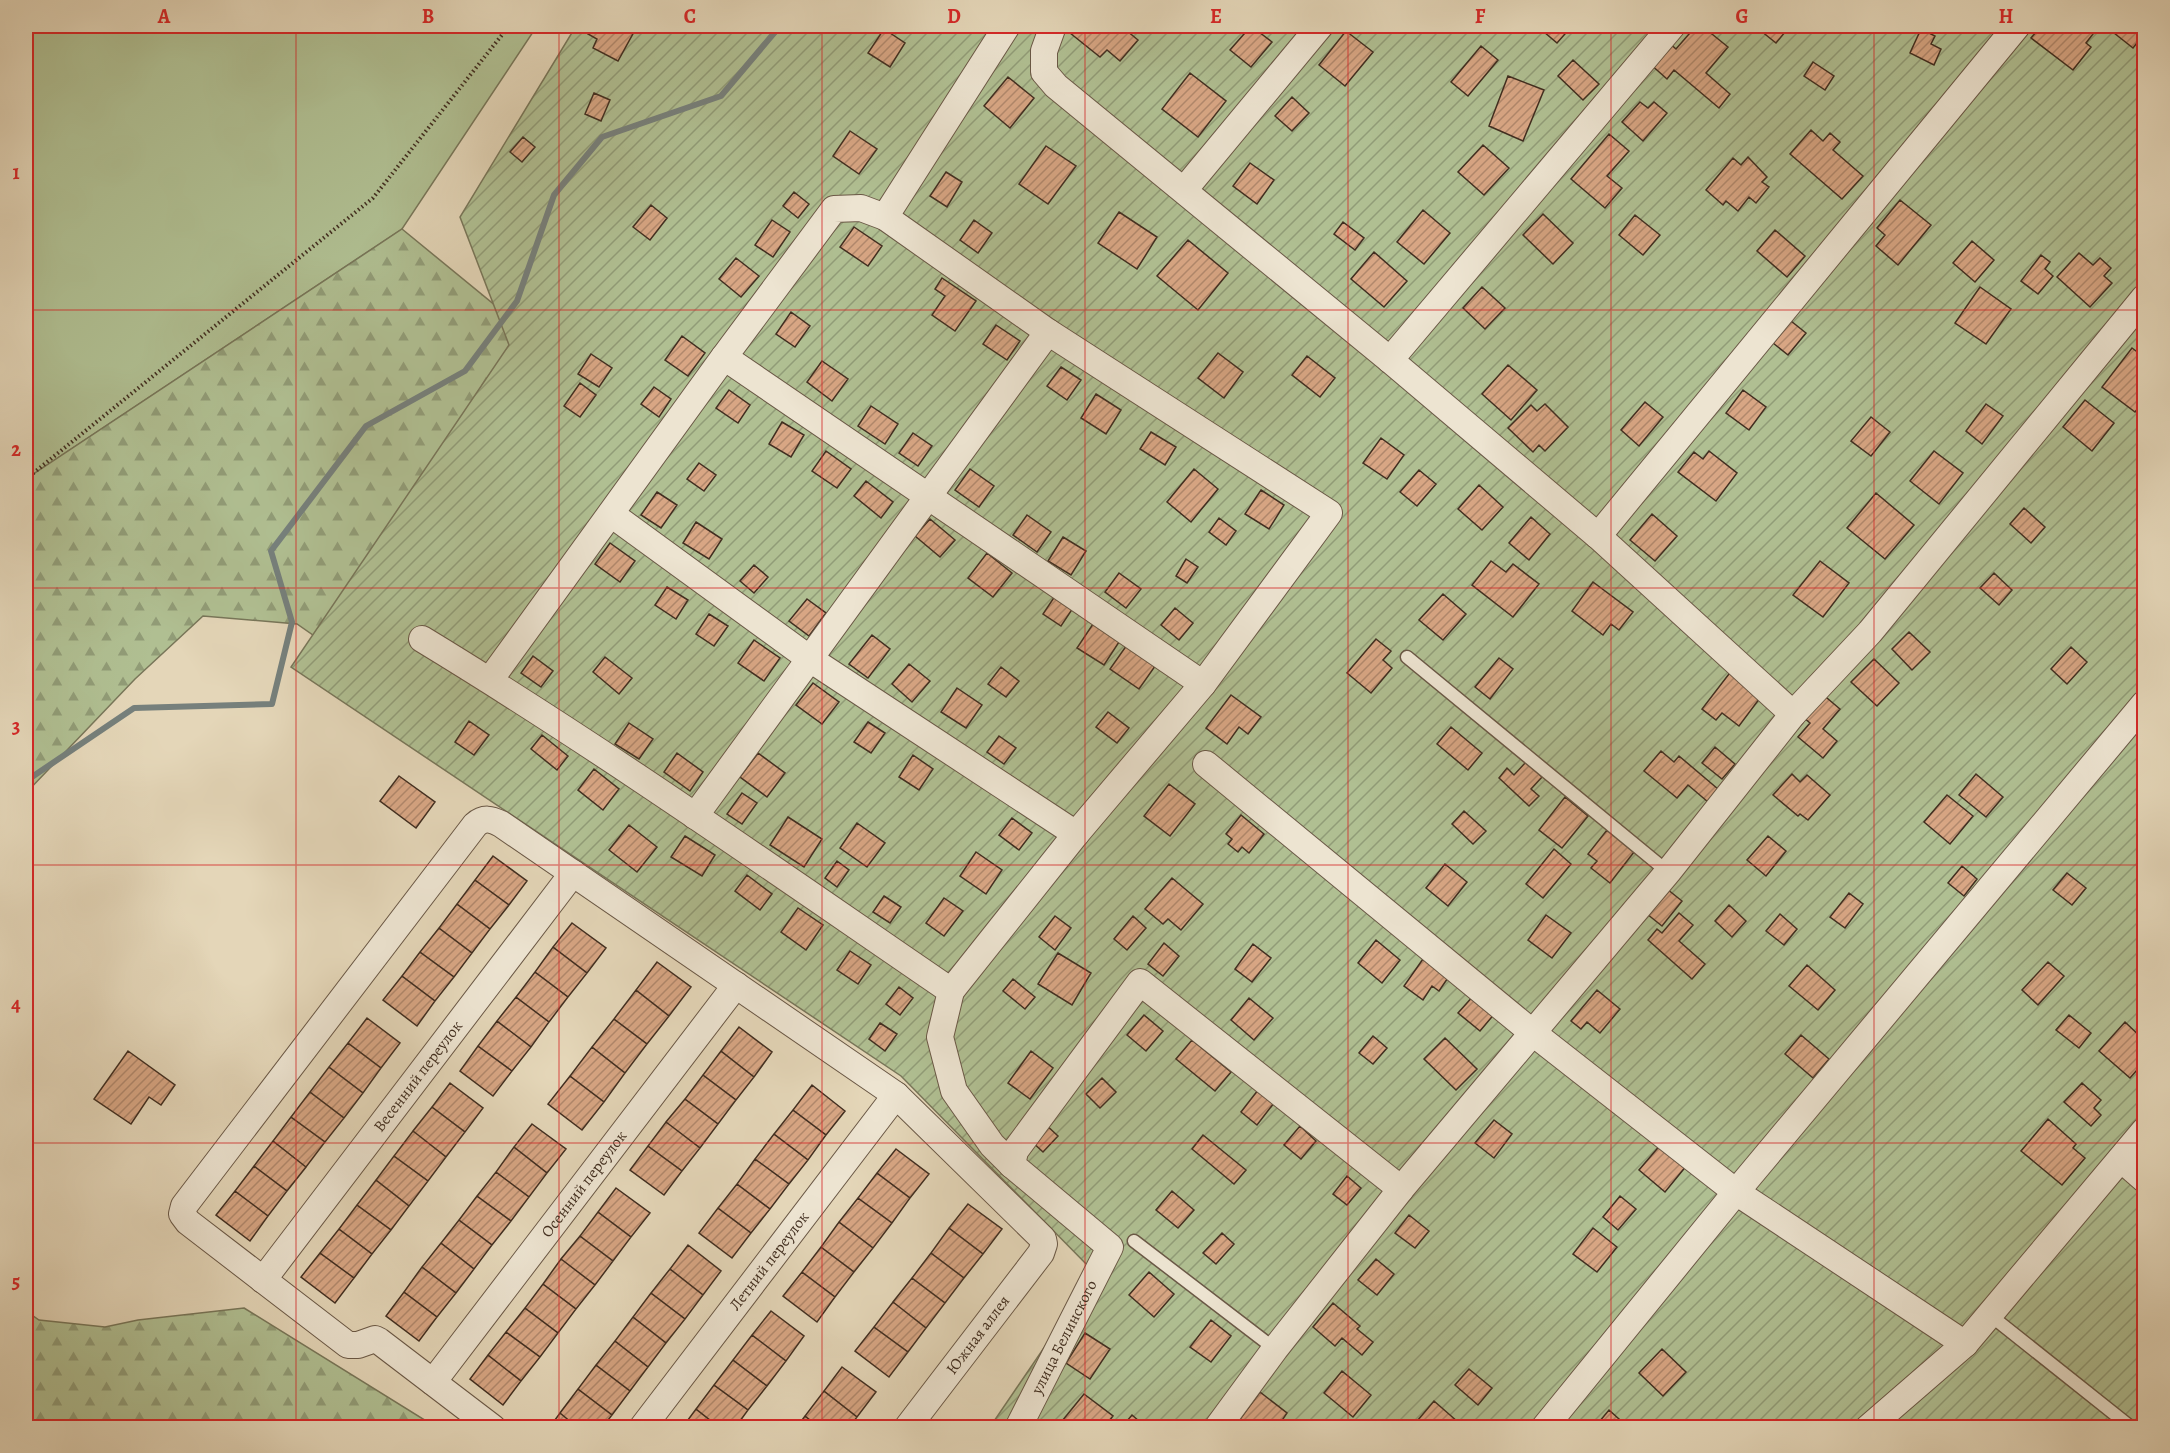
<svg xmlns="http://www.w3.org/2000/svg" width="2170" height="1453" font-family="Alegreya,serif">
<defs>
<pattern id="forest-firs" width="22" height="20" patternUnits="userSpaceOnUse" patternTransform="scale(1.5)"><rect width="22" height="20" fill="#b0bf92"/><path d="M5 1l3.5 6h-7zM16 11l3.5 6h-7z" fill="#919c77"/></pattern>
<pattern id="garden-furrows" width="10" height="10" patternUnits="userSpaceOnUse" patternTransform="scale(1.5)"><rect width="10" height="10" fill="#b0bf92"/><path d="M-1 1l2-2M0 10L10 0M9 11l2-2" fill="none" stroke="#919c77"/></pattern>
<pattern id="building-hatch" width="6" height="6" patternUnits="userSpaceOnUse" patternTransform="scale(1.5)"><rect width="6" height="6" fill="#d8a684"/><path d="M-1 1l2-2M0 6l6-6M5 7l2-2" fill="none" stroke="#b1886c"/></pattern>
</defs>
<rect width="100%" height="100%" fill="#e4d6b8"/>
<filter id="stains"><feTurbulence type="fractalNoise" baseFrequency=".00333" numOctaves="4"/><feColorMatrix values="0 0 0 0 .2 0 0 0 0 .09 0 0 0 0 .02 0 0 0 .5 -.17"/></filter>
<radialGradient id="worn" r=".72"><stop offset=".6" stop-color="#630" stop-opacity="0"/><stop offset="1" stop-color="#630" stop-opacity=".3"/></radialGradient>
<!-- grass -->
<path fill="#b0bf92" stroke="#787659" stroke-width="1.5" d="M26,26H537L402,229L26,479Z"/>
<!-- forest -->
<path fill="url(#forest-firs)" stroke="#787659" stroke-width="1.5" d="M402,229L629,415L359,667L297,624L203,616L135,679L26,793V479Z
M244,1308L436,1427H26V1311L39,1320L105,1327L138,1320Z"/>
<!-- garden -->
<path fill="url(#garden-furrows)" stroke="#787659" stroke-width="1.5" d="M576,26H2144V1427H990L1095,1273L901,1076L291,667L509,345L460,217Z"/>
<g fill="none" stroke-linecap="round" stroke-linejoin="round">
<!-- stream -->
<path stroke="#76807c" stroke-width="6" d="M26,781L134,708L272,704L292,622L271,551L366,426L465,371L517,301L554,195L602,137L721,96L780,26"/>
</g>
<!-- building -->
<path fill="url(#building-hatch)" stroke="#412e20" stroke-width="1.5" d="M593,26H626L635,30L618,61L593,48L597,39L588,34Z
M1076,26H1121L1138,40L1120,61L1107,50L1100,57L1070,33Z
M1251,26L1272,42L1251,67L1230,50Z
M1537,26H1572L1557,43Z
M1696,26H1702L1728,47L1706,73L1730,94L1719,108L1674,70L1667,79L1649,63L1667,41L1676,49Z
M1758,26H1790L1776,43L1756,27Z
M2041,26H2081L2093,34L2086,43L2091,47L2073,70L2031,38Z
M2120,26H2133L2144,34L2133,48L2114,33Z
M884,29L905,43L890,67L868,53Z
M1921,29L1935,36L1931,44L1941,49L1934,65L1910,53Z
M1346,31L1373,52L1345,86L1319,65Z
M1481,46L1498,60L1468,96L1451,82Z
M1573,60L1599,84L1583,100L1558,76Z
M1813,62L1834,76L1825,90L1804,76Z
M1190,73L1226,101L1198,137L1162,109Z
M1508,76L1544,90L1523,141L1489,126Z
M1008,77L1034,98L1010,128L984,106Z
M594,93L610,100L601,121L585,114Z
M1292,97L1309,113L1292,131L1275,116Z
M1640,102L1648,108L1654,102L1667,113L1643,141L1622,122Z
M1811,130L1823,141L1830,133L1840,142L1833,150L1863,176L1842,199L1790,154Z
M850,131L877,149L859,174L833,156Z
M1609,134L1629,151L1607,176L1622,188L1605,208L1571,179Z
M523,137L535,147L522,162L510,152Z
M1483,145L1509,168L1484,195L1458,172Z
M1046,146L1076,166L1048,204L1019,184Z
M1748,157L1767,177L1762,182L1769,187L1756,203L1749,197L1738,211L1726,201L1723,205L1706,190L1733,158L1741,165Z
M1250,163L1274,180L1257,204L1233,186Z
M946,172L962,182L947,207L930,196Z
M794,192L809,204L798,218L783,206Z
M1900,200L1931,225L1898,265L1876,246L1885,235L1877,228Z
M651,205L667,218L650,240L633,227Z
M1423,210L1450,233L1424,264L1397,242Z
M1119,212L1157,237L1137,269L1098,243Z
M1543,214L1573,243L1553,264L1523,235Z
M1635,215L1660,235L1643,255L1619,235Z
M772,220L790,232L773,257L755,245Z
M974,220L992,233L978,253L960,240Z
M1343,222L1364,238L1355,250L1334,234Z
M854,227L882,246L868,266L840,247Z
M1775,230L1805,256L1787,277L1757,251Z
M1188,240L1228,273L1198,310L1157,276Z
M1972,241L1994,260L1975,282L1953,263Z
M1374,252L1407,281L1384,307L1351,279Z
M2079,253L2093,265L2100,258L2111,268L2104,276L2112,283L2090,307L2057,277Z
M2041,255L2050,262L2045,269L2053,276L2038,294L2021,281Z
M736,258L759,276L741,297L719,279Z
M942,278L976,301L955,331L932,315L945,296L935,289Z
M1482,287L1505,308L1485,329L1463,308Z
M1980,287L2011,309L1986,344L1955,323Z
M791,312L810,326L795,347L776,334Z
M1791,321L1806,333L1788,355L1773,343Z
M996,325L1020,341L1007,360L983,344Z
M682,336L705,353L688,376L665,360Z
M2132,348L2144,357V401L2135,412L2102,387Z
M1218,353L1243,372L1224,398L1198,378Z
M591,354L612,368L599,387L578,374Z
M1307,356L1335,378L1320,397L1292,375Z
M822,361L848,379L832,401L807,382Z
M1508,365L1537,390L1511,420L1482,394Z
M1061,367L1081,380L1067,400L1047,386Z
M580,383L596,395L580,417L564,406Z
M654,387L671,399L659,417L641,404Z
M729,390L750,405L738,423L716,408Z
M1743,390L1766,407L1749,430L1726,413Z
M1096,394L1121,410L1106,434L1081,418Z
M2085,400L2114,423L2092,451L2063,427Z
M1645,402L1663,417L1639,446L1621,430Z
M1545,404L1568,427L1545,451L1539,445L1533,452L1508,428L1531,405L1537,411Z
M1986,404L2003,416L1982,444L1966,431Z
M871,406L898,424L885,444L858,426Z
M1871,417L1890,432L1871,456L1851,441Z
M782,422L804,435L791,457L769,444Z
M1151,432L1176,447L1165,465L1140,449Z
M913,433L932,446L918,466L899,453Z
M1381,438L1404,455L1387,479L1363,463Z
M826,451L851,469L837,488L812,471Z
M1709,451L1737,473L1716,501L1678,472L1694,452L1703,459Z
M1934,451L1963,473L1939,504L1910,481Z
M699,463L716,475L704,491L687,479Z
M970,469L994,486L979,507L955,490Z
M1194,469L1218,489L1191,522L1167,502Z
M1419,470L1436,484L1417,506L1400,492Z
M2144,473V487L2137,482Z
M866,481L893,502L881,518L854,496Z
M1479,485L1503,507L1482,530L1458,509Z
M1261,490L1284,505L1269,529L1245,514Z
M657,492L677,505L661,528L641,515Z
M1876,493L1914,525L1885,559L1847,528Z
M2024,508L2045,527L2031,543L2010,524Z
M1652,514L1677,536L1655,561L1630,540Z
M1027,515L1051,532L1037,552L1013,535Z
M1531,517L1550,534L1529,560L1509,543Z
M1219,518L1236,531L1226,545L1209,532Z
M930,519L955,540L940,557L915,536Z
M696,522L722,539L709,559L683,543Z
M1063,537L1086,551L1071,575L1048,561Z
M610,543L635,561L620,582L595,564Z
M987,553L1012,573L993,597L968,578Z
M1186,559L1198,567L1187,583L1176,576Z
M1491,561L1506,572L1513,564L1539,584L1513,617L1472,585Z
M1820,561L1849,583L1823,617L1793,595Z
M754,565L768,577L754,593L740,581Z
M1119,573L1141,589L1126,608L1105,592Z
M1994,573L2012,590L1999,605L1980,588Z
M1593,582L1633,612L1619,630L1611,624L1603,635L1572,611Z
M667,587L688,600L676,619L655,605Z
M1443,594L1466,614L1443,640L1419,620Z
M1055,596L1073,608L1061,626L1043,614Z
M807,599L826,613L809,636L789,621Z
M1175,608L1193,623L1179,640L1161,625Z
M709,614L728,626L714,646L696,634Z
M1095,621L1121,639L1104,665L1077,648Z
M1909,632L1930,652L1912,670L1892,649Z
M872,635L890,649L868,678L849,664Z
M1376,639L1391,651L1383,660L1392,668L1371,693L1347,673Z
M754,640L780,658L764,681L738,663Z
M1129,642L1158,662L1139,689L1110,669Z
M2071,647L2087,662L2067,684L2051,669Z
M533,656L553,671L541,687L521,673Z
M605,657L632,678L619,694L593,672Z
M1499,658L1513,669L1490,699L1475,687Z
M1874,659L1899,683L1877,706L1851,682Z
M909,664L930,681L912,702L892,684Z
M1001,667L1019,681L1006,697L988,684Z
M1732,670L1763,694L1739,726L1722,713L1716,720L1702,709Z
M813,683L839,702L822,724L796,705Z
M957,688L982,705L966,728L941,712Z
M1821,693L1840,709L1823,729L1837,741L1823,758L1798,737L1810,723L1802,716Z
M1231,695L1261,717L1248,734L1239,727L1227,744L1206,728Z
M1108,712L1129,728L1117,743L1096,727Z
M469,721L489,735L474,755L455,742Z
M868,722L885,733L871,753L854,742Z
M629,723L653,739L639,759L615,744Z
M1451,727L1482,753L1468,770L1437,744Z
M542,735L568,756L557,770L531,749Z
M999,736L1016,748L1004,764L987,752Z
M1715,747L1735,764L1722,779L1702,763Z
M1661,751L1674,762L1679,756L1718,789L1708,802L1688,785L1677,798L1644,771Z
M677,753L703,772L690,791L664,772Z
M758,753L785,773L767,797L740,777Z
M913,755L933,769L919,790L899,777Z
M1526,762L1542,777L1531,789L1539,796L1529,806L1499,778L1507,768L1514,775Z
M594,769L619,789L603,810L578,790Z
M1792,774L1800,782L1807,775L1830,795L1808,820L1800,814L1798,816L1773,795Z
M1976,774L2003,797L1986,817L1959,795Z
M399,776L435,802L416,828L380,801Z
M1169,784L1195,804L1170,836L1144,816Z
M742,793L757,803L742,824L727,814Z
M1947,795L1973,816L1950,844L1924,822Z
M1565,797L1588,816L1562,848L1539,830Z
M1464,811L1486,831L1473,844L1452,824Z
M1241,815L1264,834L1249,853L1242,847L1238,852L1228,844L1232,839L1226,834Z
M788,817L822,839L804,867L770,845Z
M1012,818L1032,833L1019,850L999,835Z
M857,823L885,843L867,867L840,848Z
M629,825L657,847L637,872L609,850Z
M1607,830L1634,852L1610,883L1591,868L1597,861L1588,854Z
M685,836L715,855L702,876L671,857Z
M1768,836L1786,851L1766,876L1747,860Z
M1554,849L1571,864L1543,898L1526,884Z
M976,852L1002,870L986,894L960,876Z
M493,856L527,881L509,905L475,880Z
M837,861L849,870L837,887L825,878Z
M1445,864L1467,882L1448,906L1426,888Z
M1962,866L1977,879L1964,896L1948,883Z
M2067,873L2086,888L2072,905L2053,890Z
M747,875L772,894L760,910L735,891Z
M1172,878L1203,904L1181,930L1168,919L1163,924L1145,909Z
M475,880L509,905L490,929L457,904Z
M1662,885L1682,901L1662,926L1642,910Z
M1849,893L1863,904L1845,928L1830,917Z
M884,896L901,907L890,923L873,912Z
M944,898L963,911L944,936L926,923Z
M457,904L490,929L472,953L439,928Z
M1729,905L1746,921L1732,937L1715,921Z
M798,908L823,925L806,950L781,932Z
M1679,913L1693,925L1679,941L1705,964L1692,979L1648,940L1657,929L1662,933Z
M1780,914L1797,929L1784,945L1766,931Z
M1546,915L1571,933L1552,958L1528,940Z
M1055,916L1071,928L1055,950L1039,937Z
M1133,916L1146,928L1127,950L1114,939Z
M572,923L606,948L587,973L553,947Z
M439,928L472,953L454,977L420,952Z
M1376,940L1400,960L1382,983L1358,963Z
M1164,943L1179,956L1163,976L1148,964Z
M1253,944L1271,958L1252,982L1235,969Z
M553,947L587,973L568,997L535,972Z
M850,951L871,965L858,984L837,970Z
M420,952L454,977L435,1001L402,976Z
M1058,953L1091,973L1072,1005L1038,984Z
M1423,959L1452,972L1439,991L1432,986L1423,1000L1404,986Z
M657,962L691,987L669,1016L636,990Z
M2048,962L2064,976L2038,1005L2022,990Z
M1807,965L1835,990L1818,1010L1789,986Z
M535,972L568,997L549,1022L516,997Z
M402,976L435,1001L417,1026L383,1000Z
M1013,979L1035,997L1025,1009L1003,991Z
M899,987L913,998L900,1015L886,1004Z
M636,990L669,1016L647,1044L614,1019Z
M1597,990L1620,1009L1600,1033L1587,1022L1581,1029L1571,1021Z
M1475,994L1496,1012L1480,1031L1458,1013Z
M516,997L549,1022L531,1047L497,1021Z
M1249,998L1273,1018L1254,1040L1231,1020Z
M1144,1015L1163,1031L1146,1051L1127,1035Z
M2069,1015L2091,1033L2079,1048L2056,1030Z
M367,1018L400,1043L381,1068L348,1043Z
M614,1019L647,1044L625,1073L592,1047Z
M497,1021L531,1047L512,1071L478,1046Z
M2125,1022L2144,1040V1062L2130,1078L2099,1051Z
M880,1023L897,1034L885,1051L869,1039Z
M739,1027L772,1052L754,1077L721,1051Z
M1801,1035L1829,1059L1813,1078L1785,1054Z
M1373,1036L1387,1048L1373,1064L1359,1053Z
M1445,1038L1477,1069L1456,1090L1424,1059Z
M1192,1040L1231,1072L1215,1091L1176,1059Z
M348,1043L381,1068L363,1093L329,1067Z
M478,1046L512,1071L493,1096L460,1071Z
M592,1047L625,1073L604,1102L570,1076Z
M128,1051L175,1085L161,1105L149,1097L131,1124L94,1099Z
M721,1051L754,1077L736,1100L703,1075Z
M1031,1051L1053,1068L1030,1099L1008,1083Z
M329,1067L363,1093L344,1118L310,1092Z
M703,1075L736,1100L718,1124L685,1099Z
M570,1076L604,1102L582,1130L548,1104Z
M1102,1078L1116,1092L1100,1108L1086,1094Z
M450,1083L483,1108L465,1132L432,1107Z
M2082,1083L2101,1100L2094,1108L2101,1115L2091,1126L2064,1102Z
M812,1085L845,1111L826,1135L793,1110Z
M1258,1090L1274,1103L1257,1125L1241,1112Z
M310,1092L344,1118L325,1142L291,1117Z
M685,1099L718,1124L700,1148L666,1122Z
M432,1107L465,1132L446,1157L413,1131Z
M793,1110L826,1135L808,1160L774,1134Z
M291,1117L325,1142L306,1167L273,1141Z
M2048,1119L2076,1144L2073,1148L2085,1158L2062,1185L2021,1151Z
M1494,1120L1512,1134L1494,1158L1475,1143Z
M666,1122L700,1148L682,1171L648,1146Z
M1044,1123L1058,1136L1043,1152L1029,1139Z
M532,1124L566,1149L547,1173L514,1147Z
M1300,1126L1316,1141L1301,1159L1284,1145Z
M413,1131L446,1157L428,1181L394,1156Z
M774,1134L808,1160L789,1184L755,1159Z
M1203,1135L1246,1170L1234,1184L1192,1149Z
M273,1141L306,1167L287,1191L254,1166Z
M1662,1143L1687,1165L1665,1192L1639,1170Z
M648,1146L682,1171L664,1195L630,1170Z
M514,1147L547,1173L529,1197L496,1172Z
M896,1149L929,1174L910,1198L877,1173Z
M394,1156L428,1181L409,1206L376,1180Z
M755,1159L789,1184L770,1209L737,1184Z
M254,1166L287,1191L268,1216L235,1191Z
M496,1172L529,1197L511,1221L477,1196Z
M877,1173L910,1198L892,1223L858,1198Z
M1347,1176L1361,1188L1347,1205L1333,1194Z
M376,1180L409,1206L391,1230L357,1205Z
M737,1184L770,1209L751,1233L718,1208Z
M616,1188L650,1213L631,1237L598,1212Z
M235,1191L268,1216L250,1241L216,1215Z
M1172,1191L1194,1210L1178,1228L1156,1210Z
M477,1196L511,1221L492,1245L459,1220Z
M1620,1196L1636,1209L1618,1230L1603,1217Z
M858,1198L892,1223L873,1248L839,1222Z
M968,1204L1002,1229L983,1254L949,1228Z
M357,1205L391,1230L372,1254L339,1229Z
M718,1208L751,1233L732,1258L699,1233Z
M598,1212L631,1237L613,1261L580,1236Z
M1409,1215L1429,1231L1415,1248L1395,1233Z
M459,1220L492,1245L474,1269L441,1243Z
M839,1222L873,1248L854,1272L821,1247Z
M949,1228L983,1254L964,1278L931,1253Z
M1593,1228L1617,1247L1597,1272L1573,1254Z
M339,1229L372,1254L354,1278L320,1253Z
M1222,1233L1234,1244L1216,1264L1203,1253Z
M580,1236L613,1261L595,1285L561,1259Z
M441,1243L474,1269L456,1293L422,1267Z
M688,1245L721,1271L703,1295L670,1269Z
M821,1247L854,1272L835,1297L802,1272Z
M320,1253L354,1278L335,1303L301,1277Z
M931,1253L964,1278L945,1303L912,1278Z
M561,1259L595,1285L576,1309L543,1284Z
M1376,1259L1394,1274L1377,1295L1358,1280Z
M422,1267L456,1293L437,1317L404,1292Z
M670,1269L703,1295L685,1319L651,1293Z
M802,1272L835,1297L817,1322L783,1296Z
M1149,1272L1174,1294L1154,1317L1129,1295Z
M912,1278L945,1303L926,1328L893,1302Z
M543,1284L576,1309L558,1333L525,1308Z
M404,1292L437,1317L419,1341L386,1316Z
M651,1293L685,1319L666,1343L633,1317Z
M893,1302L926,1328L908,1352L874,1327Z
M1333,1303L1360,1326L1357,1329L1373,1342L1362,1355L1342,1338L1335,1346L1313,1327Z
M525,1308L558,1333L540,1357L506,1332Z
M771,1311L804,1336L786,1361L752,1335Z
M633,1317L666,1343L648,1367L615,1341Z
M1211,1320L1231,1336L1211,1362L1190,1347Z
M874,1327L908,1352L889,1377L855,1351Z
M506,1332L540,1357L521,1381L488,1355Z
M1085,1333L1110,1349L1090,1379L1066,1363Z
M752,1335L786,1361L767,1386L733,1360Z
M615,1341L648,1367L630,1391L596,1365Z
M1662,1349L1686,1372L1663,1396L1639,1373Z
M488,1355L521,1381L503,1405L470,1379Z
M733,1360L767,1386L748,1410L714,1385Z
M596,1365L630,1391L612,1415L578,1389Z
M842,1367L876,1392L857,1417L824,1391Z
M1469,1369L1492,1388L1478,1405L1455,1385Z
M1342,1371L1371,1395L1353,1417L1324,1393Z
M714,1385L748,1410L735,1428H720L696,1409Z
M578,1389L612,1415L602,1428H578L560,1413Z
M824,1391L857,1417L849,1428H820L805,1416Z
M1260,1392L1287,1413L1277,1428H1238L1235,1426Z
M1084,1394L1113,1416L1104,1428H1060L1058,1426Z
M1434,1401L1458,1422L1453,1428H1427L1418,1420Z
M696,1409L720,1428H682Z
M1609,1410L1629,1428H1594Z
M560,1413L578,1428H549Z
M1132,1415L1147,1428H1121Z
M805,1416L820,1428H796Z"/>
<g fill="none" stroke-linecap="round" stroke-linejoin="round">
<defs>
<path id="lane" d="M1407,657L1668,872
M1134,1241L1275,1349
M1990,1315L2132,1428"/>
<g id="street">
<path d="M1053,26L1044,51V72L1056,86L1390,360L1598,536L1793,714"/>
<path d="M1184,190L1320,26"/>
<path d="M885,217L1007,26"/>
<path d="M1048,332L885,217L861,208L834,209L724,357L1203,684"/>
<path d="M1390,360L1672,26"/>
<path d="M611,514L810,659L1076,834"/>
<path d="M1598,536L2017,26"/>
<path d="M422,639C603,749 777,872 951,991L940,1037L954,1091L992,1145L1012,1165"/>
<path d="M490,680L724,357"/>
<path d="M1206,764L1533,1033L1736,1192L1965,1344L2144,1131"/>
<path d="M695,816L1048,332L1329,513L1203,684L1076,834L951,991"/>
<path d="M2121,1159L2144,1179"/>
<path id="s1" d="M263,1280L573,873"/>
<path id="s2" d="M433,1382L736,985"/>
<path d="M493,1428L379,1341L375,1339L358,1345H348L188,1222L182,1214L184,1206L475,825C484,817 491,819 501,824L896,1095L1043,1239L1044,1244L1041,1253L907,1428"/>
<path id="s3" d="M642,1428L896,1095"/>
<path id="s4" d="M1018,1428L1110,1247L1012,1165L1015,1151L1140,982L1401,1189"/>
<path d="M1217,1428L1275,1349L1401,1189L1668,872L1793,714L1870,632L2144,298"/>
<path d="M1544,1428L1736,1192L2144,704"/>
<path d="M1868,1428L1965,1344"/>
</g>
</defs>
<!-- lane casing -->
<use href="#lane" stroke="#6a5846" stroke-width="15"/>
<!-- street casing -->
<use href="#street" stroke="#6a5846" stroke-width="28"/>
<!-- path -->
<path stroke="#412e20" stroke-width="4" stroke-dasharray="1.5 3" stroke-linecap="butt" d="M26,479L373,198L509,26"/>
<!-- lane -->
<use href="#lane" stroke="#ede4d1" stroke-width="12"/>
<!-- street -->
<use href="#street" stroke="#ede4d1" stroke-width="26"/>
</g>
<!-- grid -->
<path fill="none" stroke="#d62828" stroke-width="1.5" stroke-opacity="0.55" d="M296,26V1428M559,26V1428M822,26V1428M1085,26V1428M1348,26V1428M1611,26V1428M1874,26V1428M26,310H2144M26,588H2144M26,865H2144M26,1143H2144"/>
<g text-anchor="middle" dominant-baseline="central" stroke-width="4.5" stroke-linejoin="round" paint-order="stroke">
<!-- street labels -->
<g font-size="16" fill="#412e20" stroke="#ede4d1">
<text stroke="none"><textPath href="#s1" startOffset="256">Весенний переулок</textPath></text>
<text stroke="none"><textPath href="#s2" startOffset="249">Осенний переулок</textPath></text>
<text stroke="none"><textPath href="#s3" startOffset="210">Летний переулок</textPath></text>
<text transform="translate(978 1335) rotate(-53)">Южная аллея</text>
<text stroke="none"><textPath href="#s4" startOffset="102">улица Белинского</textPath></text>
</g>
</g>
<!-- margin -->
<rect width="2170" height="1453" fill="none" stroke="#e4d6b8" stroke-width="66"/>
<rect x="33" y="33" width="2104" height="1387" fill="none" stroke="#d62828" stroke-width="2"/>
<g font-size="20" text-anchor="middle" font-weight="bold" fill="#d62828">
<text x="164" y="23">A</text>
<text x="428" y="23">B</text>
<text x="690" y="23">C</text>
<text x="954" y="23">D</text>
<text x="1216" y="23">E</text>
<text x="1480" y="23">F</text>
<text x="1742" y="23">G</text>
<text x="2006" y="23">H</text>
<text x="16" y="179">1</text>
<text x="16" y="456">2</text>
<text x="16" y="733">3</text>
<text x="16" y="1011">4</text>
<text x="16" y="1288">5</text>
</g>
<rect width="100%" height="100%" filter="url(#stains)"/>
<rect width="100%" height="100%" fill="url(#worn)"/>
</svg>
